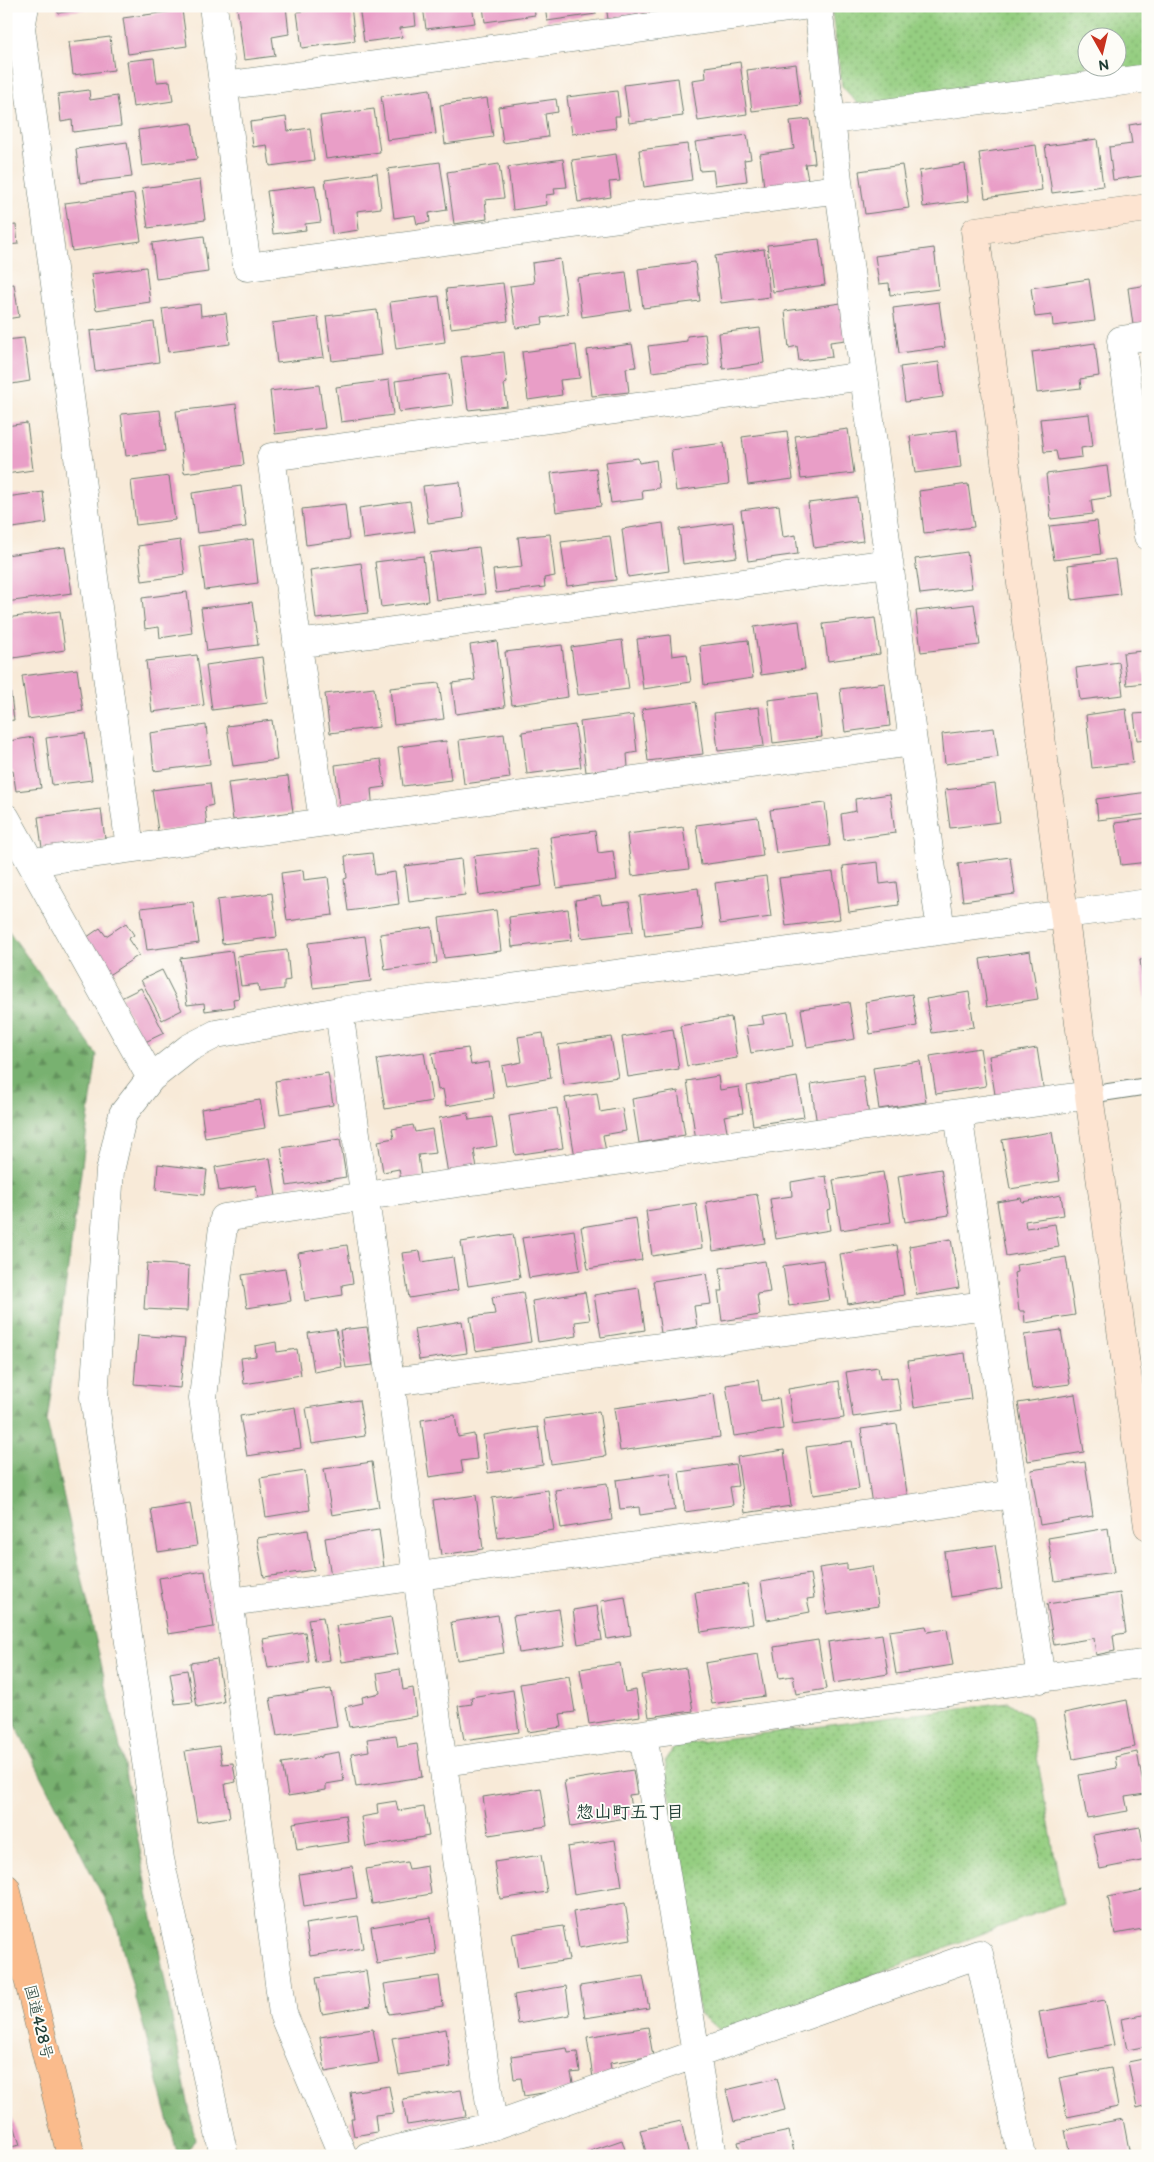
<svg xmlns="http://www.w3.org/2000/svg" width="1154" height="2162" font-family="'Balsamiq Sans','Klee One',sans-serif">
<defs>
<pattern id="forest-firs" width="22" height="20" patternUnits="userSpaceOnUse" patternTransform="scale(1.25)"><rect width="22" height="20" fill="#78b16f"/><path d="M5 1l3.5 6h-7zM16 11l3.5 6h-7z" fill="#62915c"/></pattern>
<pattern id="park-dots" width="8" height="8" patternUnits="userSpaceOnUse" patternTransform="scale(1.25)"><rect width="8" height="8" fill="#95ce81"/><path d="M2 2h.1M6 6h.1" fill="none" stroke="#79a86a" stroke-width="1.8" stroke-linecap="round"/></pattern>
</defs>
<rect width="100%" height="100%" fill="#fdfcf7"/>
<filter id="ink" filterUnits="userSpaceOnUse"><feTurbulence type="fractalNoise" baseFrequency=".02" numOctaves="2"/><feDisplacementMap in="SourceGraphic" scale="10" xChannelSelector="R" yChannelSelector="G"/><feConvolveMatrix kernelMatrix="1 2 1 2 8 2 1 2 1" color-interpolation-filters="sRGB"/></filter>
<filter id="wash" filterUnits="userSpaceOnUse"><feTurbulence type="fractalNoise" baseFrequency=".0096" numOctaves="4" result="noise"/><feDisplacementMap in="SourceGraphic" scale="20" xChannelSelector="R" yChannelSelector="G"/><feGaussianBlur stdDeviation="1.12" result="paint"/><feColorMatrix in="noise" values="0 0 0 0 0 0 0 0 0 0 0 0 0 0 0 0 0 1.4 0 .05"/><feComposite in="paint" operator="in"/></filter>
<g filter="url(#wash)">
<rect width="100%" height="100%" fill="#f8ead8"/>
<!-- forest -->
<path fill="url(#forest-firs)" stroke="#4c7752" d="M6,927L97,1055L47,1422L123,1761L195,2139L185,2156H178L115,1920L16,1726L6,1664Z"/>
<!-- park -->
<path fill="url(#park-dots)" stroke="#5a865a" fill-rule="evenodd" d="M831,6H1148V67L858,104L842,86ZM1086,38H1116V68H1086Z
M1008,1702L1030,1717L1063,1903L723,2032L699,2014L665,1760L676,1745Z"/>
<g id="blocks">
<!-- building -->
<path fill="#e99ec7" d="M57,6H101V7L58,13Z
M286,6L289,34L272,37L275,56L244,60L237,7Z
M335,6H351L355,41L302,48L297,12Z
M359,6H414L416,26L400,28L402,37L364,42Z
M423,6H472L475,23L426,29Z
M483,6H534L535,15L485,22Z
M545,6H595L596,14L547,21Z
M606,6H650L651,13L608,19Z
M182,10L187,46L128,54L123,18Z
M110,37L114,70L73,75L69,42Z
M154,58L157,82L170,81L173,101L133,107L127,61Z
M740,62L747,114L698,121L692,80L706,78L705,67Z
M796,64L801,105L752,111L747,70Z
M678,78L683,116L629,123L624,85Z
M430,89L436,134L387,140L381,96Z
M89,90L90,100L117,96L121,126L73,132L72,120L61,122L58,94Z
M617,91L620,116H615L616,128L572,134L567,97Z
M487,98L493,137L445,144L440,105Z
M556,99L558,112L545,114L548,137L503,143L498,107Z
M374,109L380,152L326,159L320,116Z
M286,117L288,131L310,128L314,160L270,166L267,145L253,147L250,122Z
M810,119L815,163L805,164L808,180L764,187L760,154L794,149L790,121Z
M1148,122V175L1113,180L1109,147L1132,144L1129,125Z
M192,123L197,159L142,166L138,130Z
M747,135L751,159L744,160L747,181L715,185L713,170L700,171L695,142Z
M1097,139L1103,186L1052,193L1045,146Z
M127,142L132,177L80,183L76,149Z
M687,144L692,180L644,187L639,150Z
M1036,145L1042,190L985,198L979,153Z
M616,154L620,181L609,182L611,197L578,202L572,160Z
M563,159L567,187L554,188L555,194L546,195L547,205L513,210L508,167Z
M440,162L447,210L429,213L430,222L417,224L415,215L394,218L388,169Z
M499,164L504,198L485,200L487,219L454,224L447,172Z
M965,164L969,201L923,207L919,171Z
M902,165L909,208L865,214L859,171Z
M377,173L381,208L357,211L359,230L332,234L325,180Z
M200,180L205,220L148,228L142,188Z
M315,185L321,222L305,224L306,230L273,234L267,191Z
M134,194L141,241L72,251L65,203Z
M16,225L18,244L6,245V226Z
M204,236L208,272L156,279L152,243Z
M819,239L825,285L773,292L767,245Z
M934,248L939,289L890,295L889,283L879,284L875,256Z
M764,249L770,297L721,303L715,256Z
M560,259L568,314L542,318L543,324L516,328L510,286L534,283L532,263Z
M695,262L700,301L643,308L638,269Z
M146,267L150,302L96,310L91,274Z
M626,272L631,310L582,317L577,278Z
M1089,279L1095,321L1053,326L1052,315L1035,317L1031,288Z
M503,283L508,321L451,328L446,289Z
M14,284L19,317L6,319V285Z
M1148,285V323L1133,325L1128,288Z
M439,296L445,342L396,349L390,302Z
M939,302L945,347L899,353L893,308Z
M841,303L846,340L830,342L832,357L799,361L797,346L789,348L785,311Z
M200,304L201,316L226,313L230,344L168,352L162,309Z
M377,310L382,355L332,361L326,316Z
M318,317L324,357L277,363L272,323Z
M154,322L159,362L95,371L90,331Z
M760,328L764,363L723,369L719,333Z
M705,334L709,365L652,372L648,346L687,341V336Z
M24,338L30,381L6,385V340Z
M1095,343L1099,376L1080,379L1081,388L1037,393L1032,352Z
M632,344L636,367L626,368L629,392L592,396L587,350Z
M576,345L580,378L560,380L562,395L528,400L522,352Z
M504,352L507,383L504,384L507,406L468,410L461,357Z
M939,362L943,397L905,402L900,367Z
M449,374L453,405L399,412L395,381Z
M389,380L393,415L341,422L336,387Z
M319,385L325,428L275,434L270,391Z
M236,404L244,465L184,473L176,411Z
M160,410L165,451L126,456L121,414Z
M1089,414L1093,446L1081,448L1082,457L1058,460L1056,451L1044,452L1040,419Z
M27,423L33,470L6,474V426Z
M848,429L854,473L801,479L795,436Z
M957,430L961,467L915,473L910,436Z
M787,431L793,479L748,485L742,437Z
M724,443L729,484L676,491L671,450Z
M638,458L639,463L656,460L659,488L642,490L643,499L611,503L605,462Z
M1107,466L1111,497L1091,500L1093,514L1051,519L1046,474Z
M596,468L601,506L556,512L551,473Z
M169,476L175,520L136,525L131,481Z
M460,482L464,518L428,523L423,486Z
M968,484L974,527L924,533L919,491Z
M241,486L246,527L197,533L192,493Z
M43,492L47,523L6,529V497Z
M857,497L863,541L814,548L808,503Z
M410,501L415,532L363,539L359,508Z
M345,504L349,539L306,545L302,509Z
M779,505L783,537L796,535L798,554L748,561L741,510Z
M1097,521L1101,554L1054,560L1049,526Z
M733,522L737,557L683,564L679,529Z
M663,523L669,571L628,577L622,529Z
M550,534L555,576L544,578L545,587L496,593L493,570L522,567L518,537Z
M610,536L616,580L567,586L561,542Z
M253,539L258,583L205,590L199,546Z
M180,540L185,575L142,581L138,546Z
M65,547L72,593L6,602V555Z
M479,547L485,594L436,600L430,553Z
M967,552L972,588L920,594L915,559Z
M423,556L428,601L381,607L375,562Z
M1115,559L1120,594L1072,600L1068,565Z
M361,563L368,613L316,619L310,570Z
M187,592L192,633L160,638L159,627L145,629L142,598Z
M252,602L258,645L207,651L201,608Z
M974,604L980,645L921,652L916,611Z
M60,611L65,650L7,659L6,618Z
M875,618L880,654L828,661L823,624Z
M799,621L805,669L761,675L754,627Z
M670,635L672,656L687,654L691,682L643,689L637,639Z
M622,640L629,689L578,695L571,647Z
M748,640L753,678L704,685L700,646Z
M497,641L505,707L456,714L452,683L475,680L470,645Z
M562,645L568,697L512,705L505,652Z
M1142,651L1146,683L1127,685L1123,653Z
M197,655L204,705L152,712L146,661Z
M262,657L268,703L212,710L206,665Z
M1119,662L1123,695L1080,700L1076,668Z
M77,669L83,711L28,719L22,676Z
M9,679L14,720L6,721V680Z
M439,683L444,719L394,725L390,688Z
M885,683L890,726L845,732L840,689Z
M374,688L379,727L330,733L325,694Z
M817,694L822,737L773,743L768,700Z
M696,702L703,754L648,761L642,709Z
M759,707L764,746L718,751L714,713Z
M1126,709L1133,763L1092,768L1086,715Z
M1148,713V739L1137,740L1134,714Z
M633,715L637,752L627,754L628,767L586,772L580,722Z
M272,720L277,760L233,766L227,726Z
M206,725L210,764L154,771L150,733Z
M575,725L581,767L527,774L522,732Z
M994,728L998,757L945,764L942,734Z
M85,733L92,780L52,785L46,738Z
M504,734L510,778L464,784L459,740Z
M33,737L41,788L16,791L13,771L6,772V746H10L9,741Z
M446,741L451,780L403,786L398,747Z
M381,759L385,787L371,789L373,811L341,816L335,765Z
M288,776L293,812L233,820L228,783Z
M210,783L213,805L205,807L207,826L158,831L152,790Z
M995,784L1000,822L950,828L945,790Z
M1148,792V814L1098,820L1096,799Z
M890,794L895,833L844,840L841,814L856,811L855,799Z
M825,803L830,846L776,853L770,810Z
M101,809L105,839L42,848L38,817Z
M758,817L763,856L701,865L696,825Z
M1148,819V862L1121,865L1115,823Z
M683,827L689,869L632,876L627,834Z
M595,831L598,853L613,851L617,880L557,888L550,837Z
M537,849L542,886L479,895L474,856Z
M372,853L375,875L395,872L399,904L348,911L344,879L347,878L345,856Z
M1010,857L1015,894L963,901L958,864Z
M461,859L465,895L409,902L405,866Z
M878,862L880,884L896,882L899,905L849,912L843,866Z
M303,870L304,880L328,877L333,915L287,921L281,873Z
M833,872L840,919L786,926L779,878Z
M766,876L771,917L720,924L715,883Z
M698,888L703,929L645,936L640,896Z
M272,893L277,937L222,944L217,900Z
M600,896L602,905L629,902L633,932L581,938L575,900Z
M193,902L199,943L147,950L141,908Z
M568,909L572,940L512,947L509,917Z
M496,910L501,951L444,958L439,918Z
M126,923L134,935L128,939L139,955L107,976L83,940L100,928L106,936Z
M432,927L437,963L385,970L380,934Z
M365,936L371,981L313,988L308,943Z
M287,950L290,980L284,981V989L259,992L258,984L241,986L237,956Z
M232,951L239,998L233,999L234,1007L205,1011L204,1003L187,1005L180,958Z
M1030,951L1038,999L987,1007L980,959Z
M1148,959V1007H1147L1140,960Z
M162,970L182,1010L162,1020L141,980Z
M141,988L164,1033L143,1043L121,998Z
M969,992L974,1027L932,1033L926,999Z
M912,994L917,1026L870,1034L865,1002Z
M849,1002L855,1039L807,1047L801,1009Z
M788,1012L793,1046L751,1053L746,1026L764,1024L762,1016Z
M731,1017L737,1058L687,1066L680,1026Z
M673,1029L679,1069L628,1077L622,1037Z
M543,1033L551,1078L506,1086L502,1066L522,1062L518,1037Z
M611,1037L618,1077L564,1085L558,1045Z
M468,1048L471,1065L489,1062L494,1098L446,1106L443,1089L438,1090L432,1053Z
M980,1048L986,1086L936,1094L930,1056Z
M1037,1048L1044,1093L996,1101L989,1056Z
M424,1052L432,1101L385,1109L377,1059Z
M920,1061L926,1102L879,1109L873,1068Z
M328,1073L333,1105L280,1114L275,1081Z
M718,1076L720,1090L739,1087L743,1113L724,1116L728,1135L696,1140L687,1081Z
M863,1076L869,1116L817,1125L811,1084Z
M797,1077L804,1117L753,1125L747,1086Z
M678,1091L685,1135L639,1143L632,1099Z
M597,1093L600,1112L622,1108L626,1131L603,1135L606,1152L575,1157L565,1098Z
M260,1100L265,1128L205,1138L201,1109Z
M557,1108L563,1148L515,1155L509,1116Z
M468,1113L469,1120L492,1117L497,1146L474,1150L477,1169L448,1174L439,1118Z
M413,1125L415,1132L432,1129L436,1153L418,1155L421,1177L401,1180L399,1169L383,1172L378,1141L394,1138L392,1129Z
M1052,1132L1060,1181L1010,1189L1002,1140Z
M340,1139L346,1177L287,1186L281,1148Z
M270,1158L277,1203L259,1205L256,1185L219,1191L215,1167Z
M158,1164L207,1170L204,1195L156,1190Z
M941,1169L949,1215L905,1222L898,1176Z
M883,1172L891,1222L841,1230L833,1180Z
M826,1176L831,1209L827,1210L830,1230L776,1239L770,1199L792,1196L791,1182Z
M757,1194L765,1243L713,1251L706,1202Z
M1061,1195L1064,1215L1025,1221L1026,1228L1055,1224L1059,1247L1006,1256L997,1202L1021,1198L1022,1202Z
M696,1203L702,1248L652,1256L646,1211Z
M636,1218L642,1260L588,1269L581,1227Z
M574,1230L580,1270L529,1278L522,1238Z
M513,1234L520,1278L468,1286L461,1242Z
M951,1239L959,1288L917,1295L909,1246Z
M347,1245L353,1283L342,1285L343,1295L305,1301L298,1253Z
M897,1245L904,1295L848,1304L840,1254Z
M420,1251L422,1262L453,1257L458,1290L409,1298L402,1253Z
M1066,1257L1075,1315L1025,1323L1024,1311H1019L1014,1273L1017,1272L1016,1265Z
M823,1260L830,1300L789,1306L783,1266Z
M765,1261L770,1292L757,1294L760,1315L722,1321L718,1291H723L720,1268Z
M147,1263L189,1266L187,1311L144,1309Z
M285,1269L291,1301L247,1308L242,1275Z
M706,1273L711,1304L694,1306L697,1327L661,1333L653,1281Z
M639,1288L645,1330L601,1337L594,1295Z
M523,1292L531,1342L475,1351L470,1317L495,1314L492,1297Z
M585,1292L590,1320L575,1322L577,1336L538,1342L532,1301Z
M462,1321L467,1353L419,1360L414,1329Z
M367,1327L373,1365L346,1368L340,1330Z
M336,1329L342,1367L314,1372L308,1333Z
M1061,1330L1070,1384L1032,1389L1024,1335Z
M138,1335L185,1339L180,1388L134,1384Z
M276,1342L277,1352L297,1349L301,1375L244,1384L241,1358L256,1356L255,1346Z
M965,1353L971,1399L914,1407L908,1361Z
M878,1367L880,1379L897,1377L902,1410L853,1417L846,1372Z
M758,1380L761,1401L779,1398L783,1429L734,1436L726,1385Z
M839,1381L844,1418L793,1425L788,1389Z
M714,1394L720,1437L620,1451L614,1408Z
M1075,1394L1084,1452L1028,1461L1018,1403Z
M359,1400L365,1436L312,1444L306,1408Z
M295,1407L301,1448L247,1456L240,1416Z
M599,1411L606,1456L551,1464L544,1419Z
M455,1415L458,1437L474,1434L477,1459L461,1461L463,1472L429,1477L421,1420Z
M897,1424L908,1500L872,1505L861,1429Z
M538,1427L543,1465L488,1473L483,1435Z
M852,1441L859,1489L813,1495L806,1447Z
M784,1450L791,1506L745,1513L737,1457Z
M372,1462L379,1507L332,1515L324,1469Z
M1085,1462L1093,1516L1040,1525L1031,1470Z
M735,1464L738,1486L730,1487L733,1505L685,1512L679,1472Z
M305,1471L310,1510L266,1517L260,1478Z
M666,1473H670L675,1510L640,1515L639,1507L620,1509L616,1480Z
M607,1483L612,1520L561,1528L555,1490Z
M548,1490L554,1530L498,1538L492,1498Z
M476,1495L483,1549L441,1555L433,1501Z
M190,1503L197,1546L158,1552L151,1509Z
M1108,1528L1114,1573L1055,1581L1048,1538Z
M308,1530L314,1570L264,1577L257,1538Z
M379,1530L384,1567L331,1576L325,1538Z
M995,1545L1002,1589L951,1597L944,1552Z
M847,1564V1570L872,1566L878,1606L827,1614L819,1568Z
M205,1571L214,1627L168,1634L159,1578Z
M810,1574L814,1598L807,1599L810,1612L767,1620L761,1582Z
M747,1584L753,1624L701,1632L695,1592Z
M1120,1593L1126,1633L1113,1635L1115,1651L1096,1655L1094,1638L1054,1645L1047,1604Z
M625,1597L631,1635L607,1639L601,1601Z
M597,1606L602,1640L578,1644L573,1610Z
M559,1609L565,1646L519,1653L513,1616Z
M498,1615L504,1653L457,1660L451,1622Z
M323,1617L330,1660L315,1662L308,1619Z
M391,1617L398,1654L342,1662L336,1626Z
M926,1626L928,1632L947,1629L953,1665L896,1674L889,1631Z
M305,1632L309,1662L268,1668L263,1639Z
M882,1634L888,1674L834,1683L828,1642Z
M818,1640L826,1689L796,1694L793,1676L779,1678L774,1647Z
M758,1654L765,1696L712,1704L705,1663Z
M217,1659L224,1702L197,1707L190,1663Z
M620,1663L625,1692L636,1690L640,1716L589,1724L580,1669Z
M686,1668L693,1711L649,1717L642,1675Z
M400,1669L403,1690L413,1688L417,1716L349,1727L345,1707L363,1703L362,1697L380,1693L377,1673Z
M187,1670L193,1702L175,1704L170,1673Z
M569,1676L575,1712L560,1714L562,1727L528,1732L520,1684Z
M331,1689L337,1727L277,1736L270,1698Z
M513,1690L519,1732L464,1740L458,1706L472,1704L471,1697Z
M1127,1700L1135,1747L1073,1759L1064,1713Z
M396,1735L398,1747L417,1744L422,1777L356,1787L351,1754L369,1751L367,1739Z
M219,1746L222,1764L233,1763L236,1782L225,1784L230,1817L197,1822L185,1751Z
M339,1752L344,1781L326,1784V1790L288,1796L282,1763L321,1757V1755Z
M1137,1752L1145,1794L1125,1797L1128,1811L1087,1818L1079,1775L1117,1768L1115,1757Z
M633,1770L637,1794L629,1795L632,1817L571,1827L564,1781Z
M541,1788L547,1826L489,1835L483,1797Z
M396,1801L398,1811L424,1807L429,1836L366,1847L361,1817L378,1814L377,1804Z
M345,1815L349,1842L297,1850L293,1823Z
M1140,1827L1146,1860L1100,1869L1093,1835Z
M615,1840L622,1886L574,1894L567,1847Z
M541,1855L547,1892L500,1899L494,1862Z
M407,1862L409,1869L427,1866L431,1894L372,1904L366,1869Z
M352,1866L357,1898L304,1906L299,1874Z
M1148,1889V1928L1115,1934L1108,1897Z
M625,1903L631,1939L579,1948L573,1912Z
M358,1916L363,1948L310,1956L305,1924Z
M431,1917L436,1954L377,1964L371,1927Z
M563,1926L569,1960L518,1968L512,1934Z
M366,1971L371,2006L322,2014L316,1978Z
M439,1976L443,2006L389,2014L384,1984Z
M643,1976L649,2008L585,2018L580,1986Z
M566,1986L570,2015L518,2024L514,1995Z
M1105,2000L1114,2045L1048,2058L1039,2012Z
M1148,2014V2046L1127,2050L1121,2019Z
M648,2027L653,2056L610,2063L612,2074L593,2078L587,2037Z
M373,2029L379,2063L325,2072L320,2037Z
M446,2029L451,2067L399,2075L392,2038Z
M567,2048L568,2053L577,2052L580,2072L571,2073L574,2088L524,2096L521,2078L514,2079L511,2056Z
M1148,2058V2105L1137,2108L1128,2062Z
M1111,2068L1118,2107L1067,2117L1059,2078Z
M777,2078L785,2110L734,2122L726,2090Z
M389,2086L394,2113L375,2115L377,2132L354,2136L351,2119H354L350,2092Z
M461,2090L466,2116L407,2125L403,2099Z
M6,2104H8L20,2145L6,2148Z
M1123,2119L1130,2155L1070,2156L1065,2130Z
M681,2121L689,2156H647L640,2130Z
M789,2131L795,2156H741L738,2142Z
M622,2140L627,2156H591L590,2151Z"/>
</g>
</g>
<g filter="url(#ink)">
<use href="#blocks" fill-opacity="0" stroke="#6b7a6d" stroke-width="1"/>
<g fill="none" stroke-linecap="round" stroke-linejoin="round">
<defs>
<path id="lane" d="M1089,1095L1148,1086"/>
<path id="street" d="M25,6L21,28L130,848
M213,6L247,267L839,189
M818,6L839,189L913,742L941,930
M223,86L803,6
M832,120L1148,78
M1148,336L1121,340L1148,536
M297,644L889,563
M6,818L151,1078
M323,821L271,457L864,376
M32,862L913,742
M339,1011L493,2126
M958,1114L1041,1679
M391,1382L986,1305
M230,1602L1014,1494
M643,1735L713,2156
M444,1762L1148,1663
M224,2156L160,1859L94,1397L110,1171L123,1114L151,1078L189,1048L216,1034L339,1011L1148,903
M343,2156L283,2014L203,1398L224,1218L365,1196L1089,1095
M368,2156L493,2126L979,1954L1022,2156"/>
<path id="secondary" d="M1148,208L975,231L1064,913L1148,1526"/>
<path id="highway" d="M6,1888L71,2156"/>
</defs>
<!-- lane casing -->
<use href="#lane" stroke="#6b7a6d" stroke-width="18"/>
<!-- street casing -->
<use href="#street" stroke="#6b7a6d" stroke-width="29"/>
<!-- secondary casing -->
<use href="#secondary" stroke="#6b7a6d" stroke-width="29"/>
<!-- highway casing -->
<use href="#highway" stroke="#6b7a6d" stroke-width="29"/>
<!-- lane -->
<use href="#lane" stroke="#fff" stroke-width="16"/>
<!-- street -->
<use href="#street" stroke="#fff" stroke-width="28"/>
<!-- secondary -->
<use href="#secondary" stroke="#fde4d1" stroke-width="28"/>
<!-- highway -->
<use href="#highway" stroke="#fabb8c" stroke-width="28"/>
</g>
</g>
<g text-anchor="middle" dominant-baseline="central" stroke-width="4" stroke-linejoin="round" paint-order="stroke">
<!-- street labels -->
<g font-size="16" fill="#1f3d34" stroke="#fdfcf7">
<text transform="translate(38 2022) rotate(76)">国道428号</text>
</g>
<!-- neighbourhood labels -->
<g font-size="18" font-weight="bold" fill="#1f3d34" stroke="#fdfcf7">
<text x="630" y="1812">惣山町五丁目</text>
</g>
</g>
<!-- margin -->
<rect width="1154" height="2162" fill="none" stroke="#fdfcf7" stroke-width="25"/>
<!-- north arrow -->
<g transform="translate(1102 52) rotate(172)"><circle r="24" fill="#fdfcf7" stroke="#a4b0a9"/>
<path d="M0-4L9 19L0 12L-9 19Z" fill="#c8321e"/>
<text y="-8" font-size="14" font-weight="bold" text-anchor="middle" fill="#1f3d34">N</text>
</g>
</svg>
